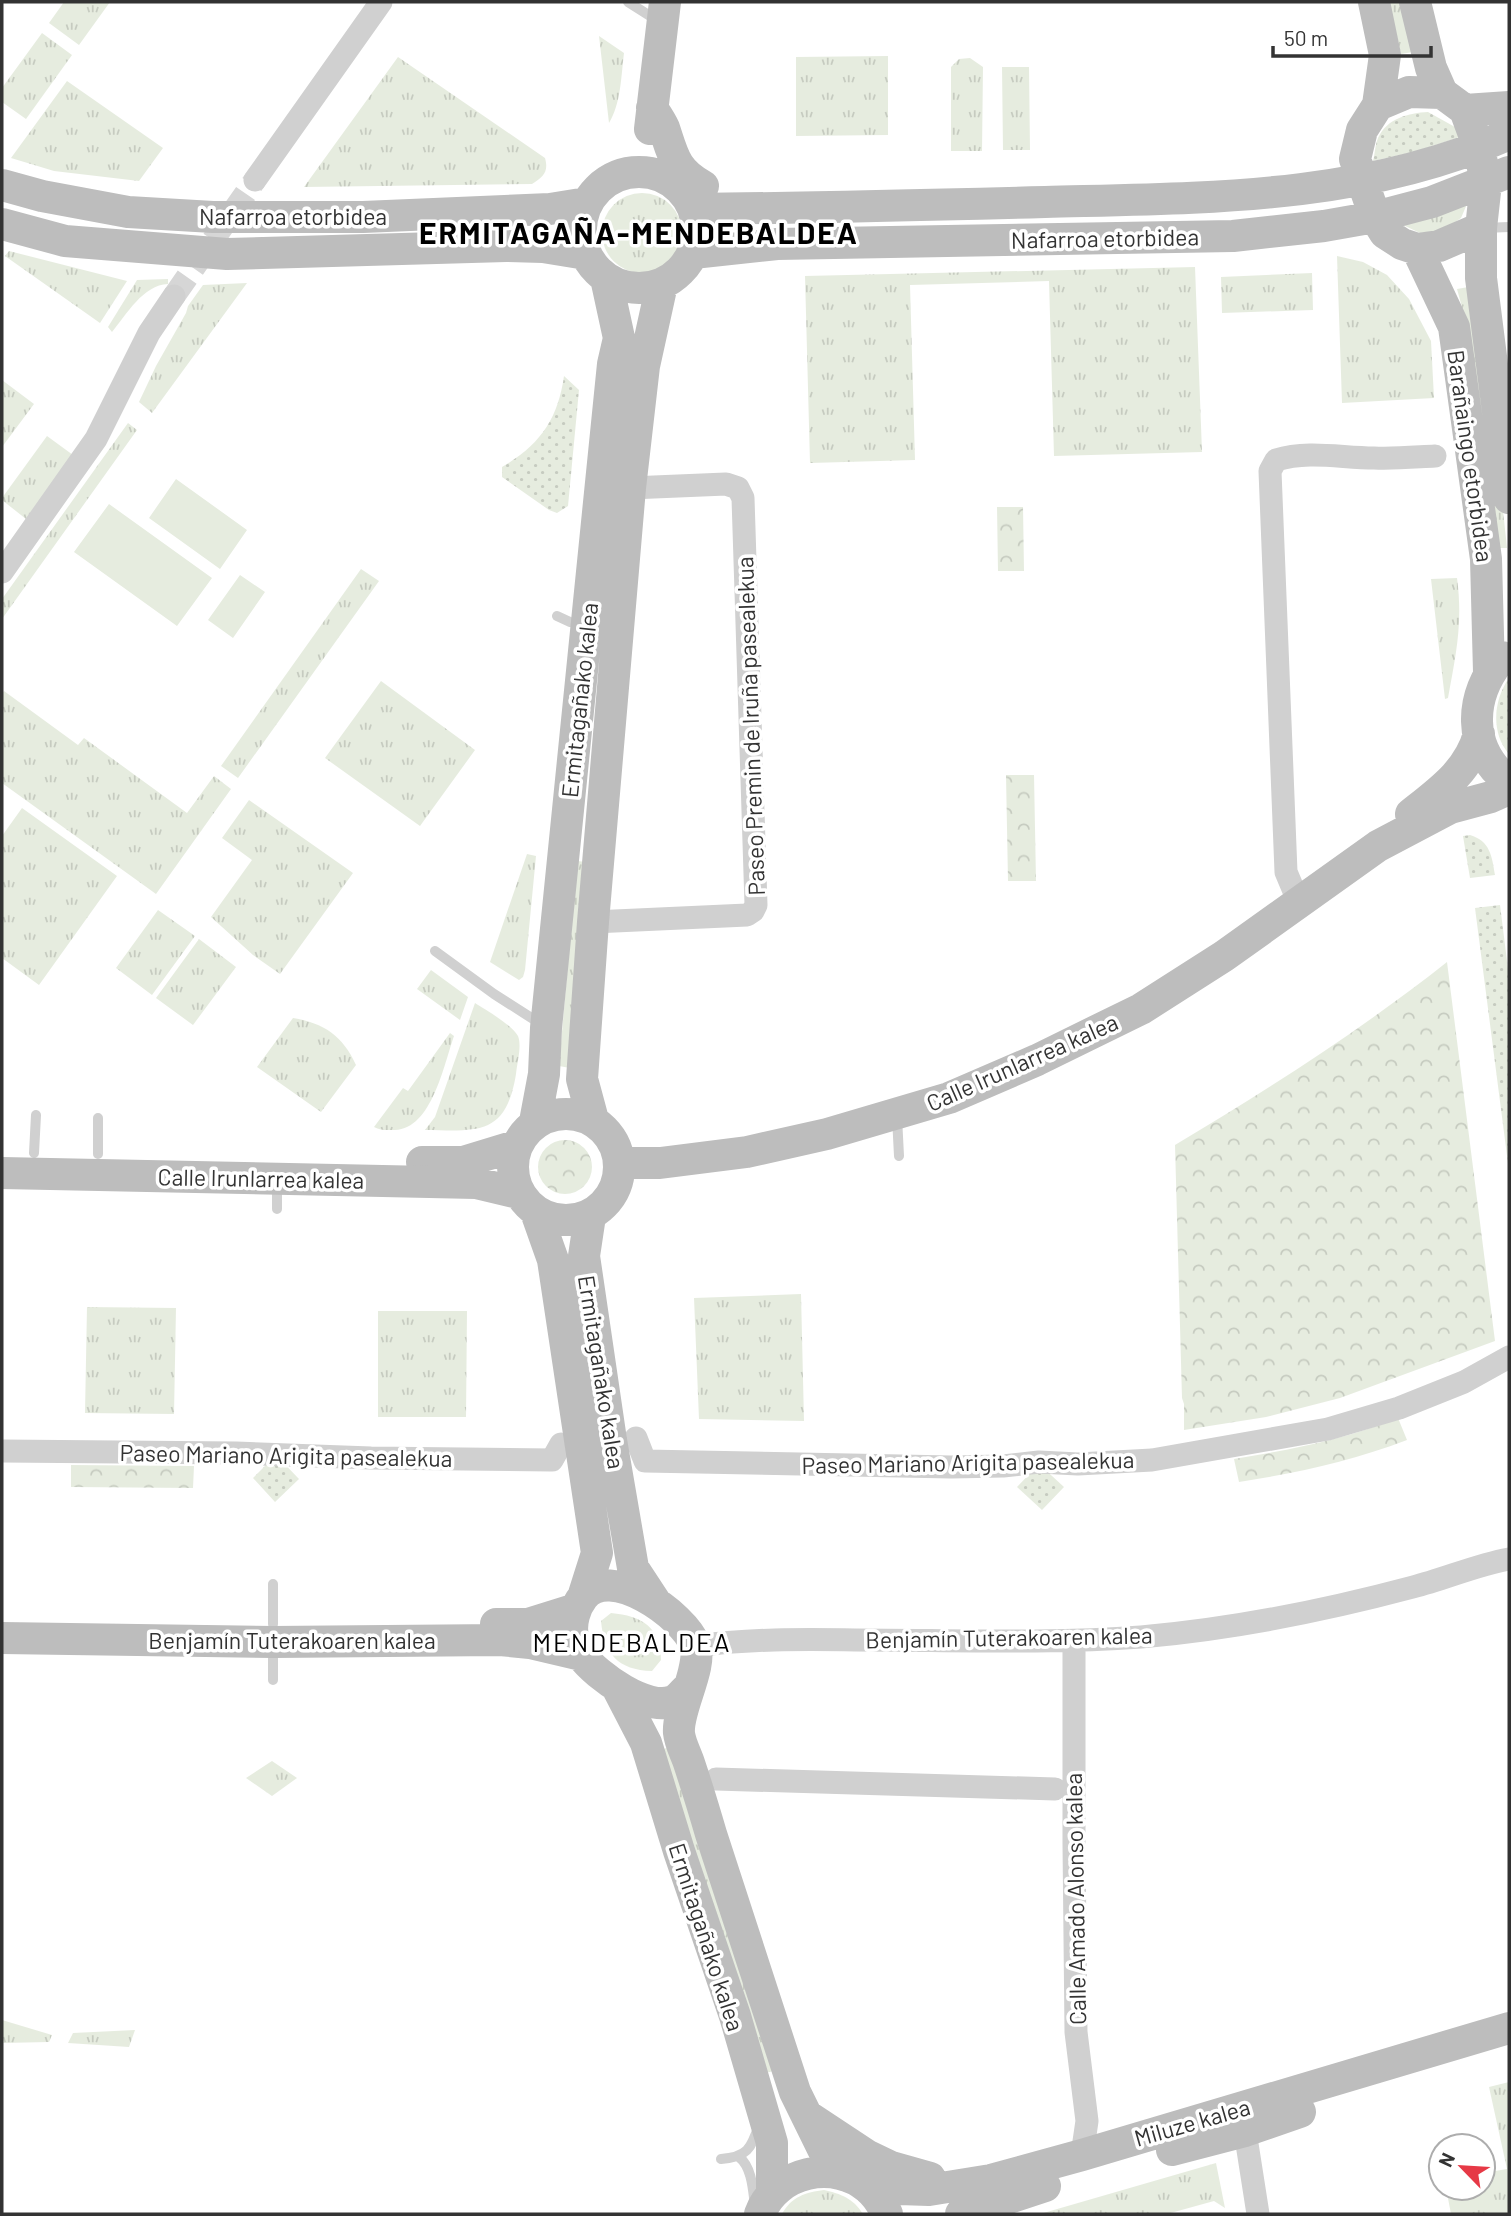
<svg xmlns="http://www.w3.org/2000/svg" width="1511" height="2216" font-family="Barlow,sans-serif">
<defs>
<pattern id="grass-tufts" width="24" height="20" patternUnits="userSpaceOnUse" patternTransform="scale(1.75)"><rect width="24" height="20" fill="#e6ecdf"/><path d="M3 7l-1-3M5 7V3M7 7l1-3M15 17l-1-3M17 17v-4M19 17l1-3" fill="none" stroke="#c6cbc0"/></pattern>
<pattern id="forest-crowns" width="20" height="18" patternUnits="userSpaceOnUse" patternTransform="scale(1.75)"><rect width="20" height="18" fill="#e6ecdf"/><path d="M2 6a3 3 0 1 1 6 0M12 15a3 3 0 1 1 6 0" fill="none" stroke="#c6cbc0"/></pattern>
<pattern id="garden-dots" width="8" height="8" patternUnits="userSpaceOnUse" patternTransform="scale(1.75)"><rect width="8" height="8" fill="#e6ecdf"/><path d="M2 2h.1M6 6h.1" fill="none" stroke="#c6cbc0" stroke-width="1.8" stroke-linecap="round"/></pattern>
</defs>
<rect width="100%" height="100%" fill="#fff"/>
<!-- grass -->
<path fill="url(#grass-tufts)" d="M64,2H110L79,45L49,23Z
M1389,2H1401L1413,52L1401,54Z
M42,33L72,55L26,119L2,102V88Z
M599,36L624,53C621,77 621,103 609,123Z
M888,56V135L796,136V57Z
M398,57L545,158C549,172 543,177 532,184L304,187Z
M970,58L983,67L982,151H951V67L959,59Z
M1002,67H1029L1030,150H1003Z
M67,81L163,148L139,181L54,171L11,158Z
M602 233a40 40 0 1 1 80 0a40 40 0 1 1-80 0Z
M1467,204L1461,218L1444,230L1420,233L1403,225Z
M9,251L127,281L100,323L5,256Z
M1337,256L1363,262L1387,275L1409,299L1431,341L1434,398L1342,403Z
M1195,267L1202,452L1054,456L1049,281L910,285L915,460L810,463L805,276Z
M1312,273L1313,310L1222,313L1221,277Z
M168,279V284C143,285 127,314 112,332L108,327L137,280Z
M247,283L152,413L139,402L156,366L186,313L188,306L203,285Z
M1474,286L1497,454L1507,548H1499L1468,329L1457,289Z
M2,380L34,404L2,447Z
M128,423L137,430L2,619V599Z
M47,436L73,455L26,519L2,500V498Z
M361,569L379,581L238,778L221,766Z
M1457,578C1463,623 1456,654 1448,698L1445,699L1431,579Z
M381,681L475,750L420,826L325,758Z
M4,691L78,745L84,738L187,813L214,776L231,789L156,894L2,783V694Z
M249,800L353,873L280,974L253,955L211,917L252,860L222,838Z
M22,808L117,876L39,985L2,958V836Z
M527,854L536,856L525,970L523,977L519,980L490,962Z
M577,861L587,862L570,1068L559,1066Z
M158,910L195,936L152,995L116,968Z
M199,939L236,967L193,1025L156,998Z
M431,970L468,997L460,1020L417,989Z
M475,1003C486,1010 512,1025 518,1036C522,1046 517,1063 516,1074C506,1136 478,1131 425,1130L435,1117Z
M293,1018C324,1023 343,1036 356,1065L321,1112L257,1067Z
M450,1033L454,1036C444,1064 432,1129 395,1130C387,1130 381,1131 374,1127L403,1088L408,1091Z
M801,1294L804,1421L699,1419L694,1298Z
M87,1307L176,1308L174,1414L85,1413Z
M378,1311H467L466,1417H378Z
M611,1613C642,1616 661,1627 661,1660L652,1671C618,1670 604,1654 601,1621Z
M670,1747L774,2071L765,2073L660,1750Z
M272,1761L297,1778L272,1796L246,1778Z
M2,2020L52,2035L49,2042L2,2043Z
M135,2030L129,2047L68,2043L73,2033Z
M1509,2082V2214H1451L1446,2188H1483V2173L1507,2169L1489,2087Z
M1216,2163L1225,2208L1214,2201L1167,2214H1040Z
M824,2190C841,2194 853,2198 863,2214H782C791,2197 806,2192 824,2190Z"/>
<!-- forest -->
<path fill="url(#forest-crowns)" d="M1023,507L1024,571H998L997,507Z
M1006,775H1034L1036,881H1008Z
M1447,962L1495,1341L1340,1398L1266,1417L1184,1430V1404L1182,1398L1175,1145C1269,1089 1361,1030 1447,962Z
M538 1167a27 27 0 1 1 54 0a27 27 0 1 1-54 0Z
M1398,1418L1407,1440C1352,1461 1297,1473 1239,1482L1234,1459C1290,1450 1346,1439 1398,1418Z
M71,1465L194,1466L193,1488L71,1487Z"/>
<!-- garden -->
<path fill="url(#garden-dots)" d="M1428,112L1455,127L1460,137L1414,152L1373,161C1375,154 1375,145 1378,138C1387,118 1409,113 1428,112Z
M564,376L579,390L568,506L557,513L549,510L502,477V467C540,445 558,419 564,376Z
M1509,678V754C1490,732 1494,699 1509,678Z
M1470,835C1490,841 1492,856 1495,875L1470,878L1463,836Z
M1500,905L1509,977V1171L1475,908Z
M276,1455L299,1479L275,1502L253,1478Z
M1039,1464L1064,1487L1042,1510L1017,1487Z"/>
<!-- pitch -->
<path fill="#e6ecdf" d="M176,479L247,530L220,569L149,518Z
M109,504L212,578L177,626L74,552Z
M240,575L265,592L233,638L208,620Z"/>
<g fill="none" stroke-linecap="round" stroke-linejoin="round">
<!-- street-tunnel -->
<path stroke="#d6d6d6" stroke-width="23" stroke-dasharray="23 11" stroke-linecap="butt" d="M174,296L255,180"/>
<!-- lane -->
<path stroke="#d0d0d0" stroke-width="10" d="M628,2L658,21
M1484,228L1509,227
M557,616L570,622L584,624
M435,951L494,994L541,1024
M897,1117L899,1156
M34,1153L36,1115
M98,1154V1118
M277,1209V1180
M273,1624V1584
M273,1680V1645
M739,2157C752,2167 753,2190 755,2206
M721,2159C747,2157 751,2149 759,2125"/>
<!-- street -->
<path stroke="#d0d0d0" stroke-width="23" d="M255,180L381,2
M2,572L96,439L149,333L174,296
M1299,903L1286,872L1270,471L1276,460C1309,450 1341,458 1374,458C1394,459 1415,457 1435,456
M593,922L747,915L753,911L756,905L743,498L738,488L726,484L630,488
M636,1438L645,1461L951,1467L1003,1466L1039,1462L1078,1464L1152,1460L1328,1429L1399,1408L1464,1382L1509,1357
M2,1451L236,1453L371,1458L552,1460L561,1444
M1074,1641V1844L1076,2032L1087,2121L1082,2155
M695,1646C748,1639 801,1639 855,1640C950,1640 1046,1644 1141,1637C1233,1629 1323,1611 1413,1587C1445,1579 1476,1565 1509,1559
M716,1779L1055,1789
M1245,2131L1258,2214"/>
<!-- secondary -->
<path stroke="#bdbdbd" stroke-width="32" d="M1374,2L1385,55L1378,105
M1415,2L1431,68L1442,93
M652,108C656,114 661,121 664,128C673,155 675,171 703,186
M1465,110L1509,107
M650,129L665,2
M581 230a58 58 0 1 1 116 0a58 58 0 1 1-116 0Z
M2,185L42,196L128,212L213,217H363L550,209L587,203
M694,209C811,208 928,205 1045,202C1202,198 1364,200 1509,134
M2,224L65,241L227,254L506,246L543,247L586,254
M1481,228L1439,246L1417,249L1402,244L1385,233L1375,217L1355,159L1362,130L1378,105L1409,92L1442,93L1465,110L1479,148L1486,183L1481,228V278L1509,498
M1417,249L1454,327L1486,559L1489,672
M693,253L777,244L1233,236L1324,226L1375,217L1432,202L1509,172
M1502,657C1469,696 1466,748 1509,782
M1411,814C1440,791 1469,771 1479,734
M513 1167a53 53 0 1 1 106 0a53 53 0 1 1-106 0Z
M593,1120L582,1079L593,922L630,488L644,366L662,284
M535,1122L544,1074L546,1028L613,364L619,338L606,278
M422,1162H463L516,1146
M620,1163H660L747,1152L827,1134L949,1098L1037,1060L1141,1009L1224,956L1378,846L1450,808L1491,797L1509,789
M2,1173L476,1183L518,1193
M536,1212L553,1260L597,1553L584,1594
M590,1216L584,1256L611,1440L633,1568L656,1603
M496,1624H528L576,1609
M2,1638L273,1642L500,1640L530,1643L581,1655
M617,1687L646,1743L679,1851L735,2016L772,2143V2194
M689,1687C684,1691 679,1699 673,1701C647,1712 597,1676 582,1656C578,1651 575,1642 573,1637C570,1623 575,1607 583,1597C609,1562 684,1615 695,1645C703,1667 677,1709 679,1733C680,1743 686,1754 689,1763C697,1787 704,1810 711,1834C739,1920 767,2006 795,2092L823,2149L844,2174
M809,2117L868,2156L891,2167L930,2178
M1172,2150L1245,2131L1300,2112
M869,2188L929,2190L991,2180L1082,2155L1509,2028
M760,2214C776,2171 835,2159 868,2188C877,2195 882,2204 887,2214
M961,2214L1045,2186"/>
</g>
<g text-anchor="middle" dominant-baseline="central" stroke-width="7" stroke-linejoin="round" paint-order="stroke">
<!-- street labels -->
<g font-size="23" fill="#333" stroke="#fff">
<text x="293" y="216">Nafarroa etorbidea</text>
<text transform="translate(1105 238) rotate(-1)">Nafarroa etorbidea</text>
<text transform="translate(1471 456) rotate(82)">Barañaingo etorbidea</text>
<text transform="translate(579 700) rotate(-84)">Ermitagañako kalea</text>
<text transform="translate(750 726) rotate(-92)">Paseo Premin de Iruña pasealekua</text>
<text transform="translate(1022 1062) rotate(-24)">Calle Irunlarrea kalea</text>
<text transform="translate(261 1178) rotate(1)">Calle Irunlarrea kalea</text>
<text transform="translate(602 1372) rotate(81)">Ermitagañako kalea</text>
<text transform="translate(286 1455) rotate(1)">Paseo Mariano Arigita pasealekua</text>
<text transform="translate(968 1462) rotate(-1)">Paseo Mariano Arigita pasealekua</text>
<text transform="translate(1009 1637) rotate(-1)">Benjamín Tuterakoaren kalea</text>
<text x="292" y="1640">Benjamín Tuterakoaren kalea</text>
<text transform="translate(1075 1899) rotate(-91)">Calle Amado Alonso kalea</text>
<text transform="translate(707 1937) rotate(72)">Ermitagañako kalea</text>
<text transform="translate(1192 2122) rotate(-16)">Miluze kalea</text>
</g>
<!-- quarter labels -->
<g font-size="26" letter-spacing="2" fill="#000" stroke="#fff">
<text x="632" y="1641">MENDEBALDEA</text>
</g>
<!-- district labels -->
<g font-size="30" font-weight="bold" letter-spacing="2" fill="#000" stroke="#fff">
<text x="639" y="232">ERMITAGAÑA-MENDEBALDEA</text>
</g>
</g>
<!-- border -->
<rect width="1511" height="2216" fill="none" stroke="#333333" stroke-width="7"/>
<!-- north arrow -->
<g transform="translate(1462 2167) rotate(295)"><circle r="33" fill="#ffffff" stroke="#adadad" stroke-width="2"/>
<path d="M0-5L12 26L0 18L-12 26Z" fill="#e63946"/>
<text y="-10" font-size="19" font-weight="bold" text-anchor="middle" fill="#333333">N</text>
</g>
<!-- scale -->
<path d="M1273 46v10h158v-10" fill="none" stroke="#333333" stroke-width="3.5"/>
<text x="1284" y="46" font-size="21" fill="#333333" stroke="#ffffff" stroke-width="5" paint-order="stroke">50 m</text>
</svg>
